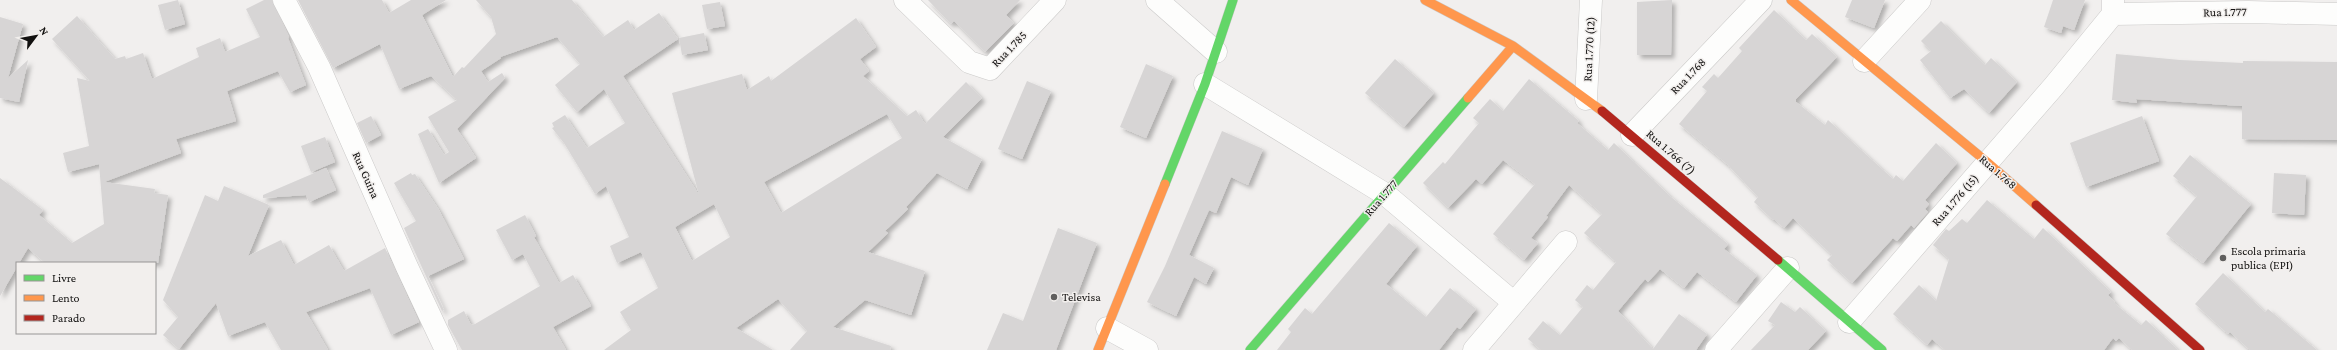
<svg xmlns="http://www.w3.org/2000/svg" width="2337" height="350" font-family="'Crimson Pro',serif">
<defs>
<filter id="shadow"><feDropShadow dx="3.5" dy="3.5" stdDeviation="2" flood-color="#0004"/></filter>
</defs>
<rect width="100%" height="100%" fill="#f1efee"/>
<!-- building -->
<path fill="#d7d5d5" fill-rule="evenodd" filter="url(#shadow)" d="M178,0L185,24L165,30L158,5Z
M264,0H272L289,37L288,38L306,85L290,92L278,71L227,91L236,121L176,139L181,153L104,182L155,189L154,193L168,195L158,263H45L28,248L19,263H17V267L0,296V178L43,210L39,215L72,243L104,224L99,164L68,172L63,153L89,146L77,78L90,81L52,39L77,16L115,59L125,56L126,59L143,53L152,79L199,57L196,48L220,38L225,52L260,37L246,9Z
M298,0H382L389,13L411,0H446L422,15L453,77L462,67L464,68L496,34L491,17L476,0H572L603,37L628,20L634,30L659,13L678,39L623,76L699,195L672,93L742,74L747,90L769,76L771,81L856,18L876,47L860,59L869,71L863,76L907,116L916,110L925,124L966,82L982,98L943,137L982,159L967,189L937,173L906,207L908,209L885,231L888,233L868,252L925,271L911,315L865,300L833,327L891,346L890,350H790L807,331L778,299L736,328L773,350H604L631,330L620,312L658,288L641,252L617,263L610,246L629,237L606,186L595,194L564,143L552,128L554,127L552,123L565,115L587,148L625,123L604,89L577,112L555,85L580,64L557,37L500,57L501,58L481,71L488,82L502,73L505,78L457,129L476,158L439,183L418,134L428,129L444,155L449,152L428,117L457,100L431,76L399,89L380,44L333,68ZM887,114L902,138L781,213L764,182ZM714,204L730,237L692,261L675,227Z
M928,0H1020L1006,15L1014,23L985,52L954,21L951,24Z
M1672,0L1671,55H1637V2Z
M1852,0H1885L1874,28L1845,17Z
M2053,0H2085L2074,30L2063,26L2061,33L2044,27Z
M720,2L725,26L707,29L702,5Z
M1774,10L1806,40L1812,34L1837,57L1796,99V102L1825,125L1828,120L1893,179L1896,175L1903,181L1936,143L1957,163L1925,200L1929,204L1925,209L1928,212L1914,228L1911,225L1897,241L1893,238L1852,283L1827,260L1832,255L1793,218L1784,228L1774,219L1773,220L1754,202L1758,197L1727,164L1679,124L1707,91L1702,87L1714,74L1718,78L1742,51L1739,48Z
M0,17L23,24L8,78L28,60L19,102L0,98Z
M1941,21L1985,65L1991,58L2017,82L1989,113L1964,89L1950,98L1920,60L1931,51L1921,41Z
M704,33L708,50L682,55L679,38Z
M2116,54L2180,60L2243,63V61L2337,62V140L2242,139V106L2136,99L2137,103L2112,100Z
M1395,59L1434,93L1404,127L1365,93Z
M1146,64L1173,76L1146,138L1120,127Z
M1529,79L1579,121L1577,123L1608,150L1614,143L1671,197L1728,244L1724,249L1757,275L1736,302L1697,272L1684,288L1660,269L1648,282L1645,279L1618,311L1653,349L1679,314L1707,334L1696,350H1541L1528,339L1543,321L1560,335L1583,307L1575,300L1587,285L1593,290L1616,262L1584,233L1602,214L1569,185L1546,216L1548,217L1531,238L1538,243L1524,260L1493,234L1535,184L1503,160L1482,184L1476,179L1448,208L1423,183L1443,162L1445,164L1479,123L1473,118L1490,99L1503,111Z
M1027,81L1051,91L1022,159L998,149Z
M371,116L381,135L366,143L357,123Z
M2142,116L2159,161L2086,187L2070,143Z
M1222,131L1263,149L1248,185L1231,177L1216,213L1209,210L1189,255L1214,268L1206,284L1194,277L1176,316L1147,302L1165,266Z
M325,137L335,162L311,172L301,146Z
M2190,155L2251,204L2203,263L2166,234L2197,196L2173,176Z
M326,168L336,190L309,202L306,195L263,198V195Z
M411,173L412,175L415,174L439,210L464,259L428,276L444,310L442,311L404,228L416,221L394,183Z
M2274,173L2306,175L2304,215L2272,213Z
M224,186L269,205L248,256L281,240L294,265L329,245L344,271L385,248L419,322L391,335L370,288L306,312L328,350H281L265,322L228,336L216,303L179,349L163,335L178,317L163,300L205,195L218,201Z
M1987,200L2034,239L2043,228L2111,292L2108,295L2115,302L2114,303L2141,325L2146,320L2178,350H2132L2119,338L2116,341L2113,338L2104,350H1945L1932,339L1927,345L1893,314L1919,285L1936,301L1949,259L1933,245L1946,229L1949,231L1962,219L1967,223Z
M525,215L536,236L534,237L559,283L573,275L591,306L553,327L566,350H462L448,325V320L464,311L471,325L475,324L540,286L523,254L512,260L496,230Z
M1389,223L1417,246L1386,284L1426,317L1450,288L1476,309L1460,329L1457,327L1439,350H1277L1291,332L1288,329L1305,308L1312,314Z
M1058,228L1097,243L1056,350H987L1003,313L1023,321Z
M2223,273L2265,312L2268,309L2317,350H2250L2230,332L2228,334L2195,304Z
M1781,302L1795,312L1800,307L1826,331L1808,350H1751L1775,325L1768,321Z"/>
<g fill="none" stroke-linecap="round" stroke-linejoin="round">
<defs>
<path id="street" d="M284,0L319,67L407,267L446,350
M905,0L969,62L990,69L1055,0
M1157,0L1216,52
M2113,14L2248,12L2337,14
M1864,61L1920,0
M1205,84L1385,194L1513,302
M1586,99L1591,0
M1632,135L1761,0
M1849,322L2054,86L2113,14V0
M1107,328L1147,350
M1474,350L1566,242
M1716,350L1788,268"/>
<path id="fast" d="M1165,184L1205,84L1233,0
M1778,260L1882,350
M1250,350L1468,98"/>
<path id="slow" d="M1425,0L1513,46L1602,111
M1791,0L1987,162L2036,205
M1468,98L1513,46
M1098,350L1165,184"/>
<path id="jam" d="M1602,111L1778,260
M2036,205L2200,350"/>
</defs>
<!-- street casing -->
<use href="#street" stroke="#cbcac9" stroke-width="23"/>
<!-- fast casing -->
<use href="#fast" stroke="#cbcac9" stroke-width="10"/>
<!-- slow casing -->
<use href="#slow" stroke="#cbcac9" stroke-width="10"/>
<!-- jam casing -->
<use href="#jam" stroke="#cbcac9" stroke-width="10"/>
<!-- street -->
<use href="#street" stroke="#fdfdfc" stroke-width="22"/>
<!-- fast -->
<use href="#fast" stroke="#63d668" stroke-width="9"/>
<!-- slow -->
<use href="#slow" stroke="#ff974d" stroke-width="9"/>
<!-- jam -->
<use href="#jam" stroke="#b3261e" stroke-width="9"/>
</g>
<!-- markers -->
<g fill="#605f5e" stroke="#f2efed" stroke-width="1.5">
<circle cx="2223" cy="258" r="4"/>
<circle cx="1054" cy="297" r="4"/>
</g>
<g text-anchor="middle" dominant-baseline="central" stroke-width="3" stroke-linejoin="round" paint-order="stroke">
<!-- street labels -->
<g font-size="12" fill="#121110" stroke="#f2efed">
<text transform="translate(2225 12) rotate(-1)">Rua 1.777</text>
<text transform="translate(1009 49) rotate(-46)">Rua 1.785</text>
<text transform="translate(1589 49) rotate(-87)">Rua 1.770 (12)</text>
<text transform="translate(1688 76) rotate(-46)">Rua 1.768</text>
<text transform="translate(1671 152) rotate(41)">Rua 1.766 (7)</text>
<text transform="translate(1998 172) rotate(41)">Rua 1.768</text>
<text transform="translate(366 175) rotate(66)">Rua Guina</text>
<text transform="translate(1381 198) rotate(-49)">Rua 1.777</text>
<text transform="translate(1955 200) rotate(-49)">Rua 1.776 (15)</text>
</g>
<!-- poi labels -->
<g font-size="12" fill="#121110" stroke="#f2efed" text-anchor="start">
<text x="2231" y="251">Escola primaria<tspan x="2231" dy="14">publica (EPI)</tspan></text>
<text x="1062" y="297">Televisa</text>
</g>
</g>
<!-- legend -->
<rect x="16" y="262" width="140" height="72" fill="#f2efed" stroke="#989695"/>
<rect x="24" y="275" width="20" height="6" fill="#63d668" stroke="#989695"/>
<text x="52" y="282" font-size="12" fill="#121110">Livre</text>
<rect x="24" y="295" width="20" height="6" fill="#ff974d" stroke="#989695"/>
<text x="52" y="302" font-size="12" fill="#121110">Lento</text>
<rect x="24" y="315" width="20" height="6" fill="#b3261e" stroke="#989695"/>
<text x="52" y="322" font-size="12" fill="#121110">Parado</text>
<!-- north arrow -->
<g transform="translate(36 36) rotate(58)" stroke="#f2efed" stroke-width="3" paint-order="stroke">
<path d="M0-3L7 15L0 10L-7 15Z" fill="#121110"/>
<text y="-6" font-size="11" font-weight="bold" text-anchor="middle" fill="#121110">N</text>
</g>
</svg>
